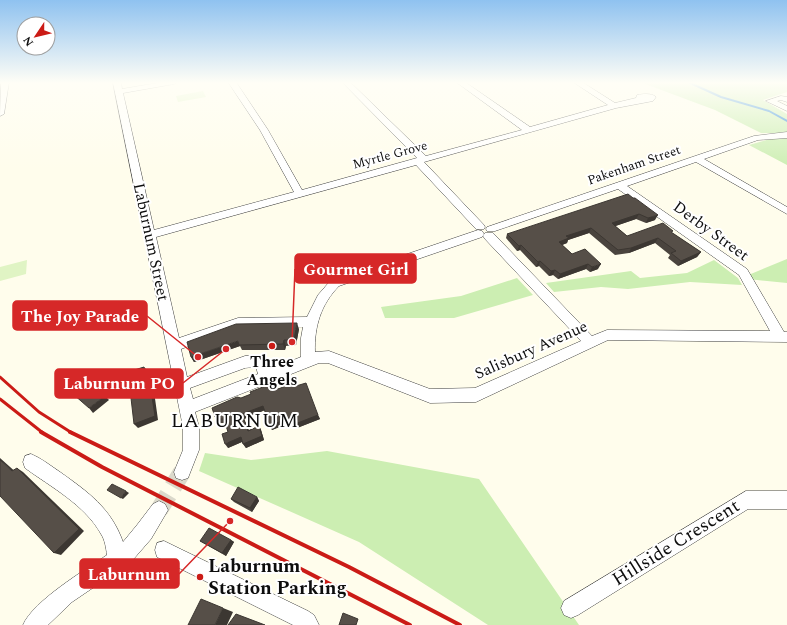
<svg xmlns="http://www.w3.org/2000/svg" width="787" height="625" font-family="Spectral,serif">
<rect width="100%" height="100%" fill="#fffdec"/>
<!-- green -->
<path fill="#cceeb2" d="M640,82H787V92L763,100L787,114V133H761L715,110Z
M787,138V165L749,145L770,139Z
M787,259V283L748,279L746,276Z
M714,260L738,278L742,285L690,282L628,289L601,287L554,292L546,283L631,271L640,278L687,273Z
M517,278L533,295L454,318H385L381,307L461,296Z
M327,451L479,479L579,625H488L359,542L199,471L205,453L251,460Z"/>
<!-- pitch -->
<path fill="#e0f4c4" d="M203,91L206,97L178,102L176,96Z
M27,260L26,274L0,281V267Z"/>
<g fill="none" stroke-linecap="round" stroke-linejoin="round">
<!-- stream -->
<path stroke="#2a88db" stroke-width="2" d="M688,82L721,97L769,111L787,121"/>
<!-- minor-tunnel -->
<path stroke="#dbd9cb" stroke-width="18" stroke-dasharray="18 9" stroke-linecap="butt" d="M159,510L182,472"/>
<defs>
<path id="minor" d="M1,82H9L4,114L0,116Z
M113,82H121L122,89L163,82H178L174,84L123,93L154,230L294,192L260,130L228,82H236L268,130L302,190L417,158L342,82H350L426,156L522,130L456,82H465L530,127L608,105L573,82H582L615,103L636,98L637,95C643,94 652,93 656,97L653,101L616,108L424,162L484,225L485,227L484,229H476L416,165L156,237L179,338L238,318L307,317L318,295L331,280L478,230L482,231L484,234L482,237L339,286C321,304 314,327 315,352L329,351L430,389L475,388L581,341L485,239L483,236L485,233H493L592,336L607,330L770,331L739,275L618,189L495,231H487L486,229L487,227L754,136L787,132V138L758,140L704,159L787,207V214L696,162L627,186L747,269L784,332H787V342L608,340L476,402L430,403L328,363H319L195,412L199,427V450L188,478L182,480L176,478L174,472L183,450V427ZM303,327L301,338V357L271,369L266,359L254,355L245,356L187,377L181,349L238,328ZM256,367L258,374L193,399L190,388L245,368Z
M781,96L787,97V102L781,100L777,101L787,106V111L766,101Z
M31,454C41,458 51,466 60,472C88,492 111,508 123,542L137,525L153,504L159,501L165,504L168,510L151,539L131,562L72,602L48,625H23C33,601 85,570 107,555C106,548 105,540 101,534C85,505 51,487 25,468L23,462L25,456Z
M746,491H787V509H748L578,615L571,618L564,615L561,608L564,601Z
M164,541L308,611L314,615L319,625H293L157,557L155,550L157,543Z"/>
</defs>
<!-- minor casing -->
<use href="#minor" stroke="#404040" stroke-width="1"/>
<!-- minor -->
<use href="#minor" fill="#fff" fill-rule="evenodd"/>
<!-- rail-far1 -->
<path stroke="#cb1b16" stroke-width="3" d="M0,377L39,412L72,433
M0,399L43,433"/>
<!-- rail -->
<path stroke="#cb1b16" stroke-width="4" d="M41,432L102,467L410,625
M70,432L349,567L460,625"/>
</g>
<!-- wall -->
<path fill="#4a443e" d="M633,198L655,220L646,223L636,219L615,226L627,236L672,233L701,252L697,257L678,266L668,258L670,255L655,243L629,253L615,255L589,233L568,240L567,243L562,245L572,254L598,269L590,272L586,269L558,279L553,275L549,276L539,266L536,267L520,250L517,251L506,238L507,234Z
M299,329L296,345L286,346L285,350H242L240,346L194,362L191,357Z
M296,386L318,415L320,419L297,428L294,421L272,430L265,410L244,419L249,430L259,426L261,430L264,440L246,448L242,442L228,448V432L225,423H220L218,421L215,417L241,398L270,389H278Z
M257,497L259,501L252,512L234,502L231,499Z
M231,540L234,542L226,556L200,541Z"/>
<!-- shaded-wall -->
<path fill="#3c3732" d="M639,214L636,219L610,228L612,223Z
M658,215L655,220L646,223L648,218Z
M591,228L589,233L568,240L567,243L557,247L559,242L566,236Z
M658,238L655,243L629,253L631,248Z
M521,245L520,250L517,251L519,246Z
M701,252L697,257L678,266L681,261Z
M540,261L539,266L536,267L538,262Z
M588,264L586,269L558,279L560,274Z
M601,264L598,269L590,272L592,267Z
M555,270L553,275L549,276L551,271Z
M297,323L299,329L296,345L294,340Z
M284,340L286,346L285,350L283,344Z
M238,341L240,346L194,362L191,357Z
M144,367L148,371L149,375L148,372L152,377L158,420L138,428L134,424L145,373Z
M105,396L109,400L93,413L89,408Z
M263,406L265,410L244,419L250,435L248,431L242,414Z
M318,415L320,419L297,428L295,424Z
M293,416L294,421L272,430L270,426Z
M259,426L261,430L264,440L246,448L243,444Z
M241,437L244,441L228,448L225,444Z
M0,458L19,475L12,471L0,460Z
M17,468L23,472L84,531L61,555L54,553Z
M126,491L129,493L123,499L121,498Z
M257,497L259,501L252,512L250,508Z
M231,540L234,542L226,556L222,553Z
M223,608L233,612L227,625H215Z"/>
<!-- building -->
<path fill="#564f48" stroke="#3c3732" d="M628,194L633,198H635L658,215L648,218L639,214L612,223L614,225L627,236L663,223L673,231L671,232L701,252L681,261L671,253L676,251L658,238L631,248L618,250L591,228L566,236L569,238L559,242L572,254L585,249L601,264L592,267L588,264L560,274L555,270L551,271L540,261L538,262L521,245L519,246L507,234Z
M297,323L294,340H284L283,344L239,345L238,341L191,357L187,342L236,324Z
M144,367L145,373L148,372L155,416L134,424L128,372Z
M89,382L105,396L89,408L73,394Z
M294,383L296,386L306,383L318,415L295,424L293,416L270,426L263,406L242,414L248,431L259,426L262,436L243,444L241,437L225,444L222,434L228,432L224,419H217L215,417L212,408L237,397L241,398L251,394L250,392L268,385L270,389L277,386L278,389Z
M0,460L12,471L17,468L79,529L54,553L0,496Z
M112,484L126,491L121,498L107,490Z
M238,487L257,497L250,508L231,499Z
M209,528L231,540L222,553L200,541Z
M201,599L223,608L215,625H188Z
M343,613L358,619L356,625H339Z
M236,614L265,625H228Z"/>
<!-- sky -->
<linearGradient id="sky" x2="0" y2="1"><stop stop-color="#8fc2f0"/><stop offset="0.49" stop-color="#fffef6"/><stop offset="1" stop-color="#fffef6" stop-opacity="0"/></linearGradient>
<rect width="787" height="169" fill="url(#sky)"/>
<!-- markers -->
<g fill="#cb1b16" stroke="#fff" stroke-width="1.5">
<circle cx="272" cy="346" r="4"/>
<circle cx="200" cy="577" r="4"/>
</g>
<g text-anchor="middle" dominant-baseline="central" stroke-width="4" stroke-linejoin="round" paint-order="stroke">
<!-- far-street labels -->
<g font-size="13" fill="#0d0d0d" stroke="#fff">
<text transform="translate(390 155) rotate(-15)">Myrtle Grove</text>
<text transform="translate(634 165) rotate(-19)">Pakenham Street</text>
</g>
<!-- street labels -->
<g font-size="16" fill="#0d0d0d" stroke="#fff">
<text transform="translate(711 231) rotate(36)">Derby Street</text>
<text transform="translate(151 242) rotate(78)">Laburnum Street</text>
<text transform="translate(531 350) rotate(-24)">Salisbury Avenue</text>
</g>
<!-- poi labels -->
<g font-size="16" font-weight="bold" fill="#0d0d0d" stroke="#fff">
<text x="272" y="362">Three<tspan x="272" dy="18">Angels</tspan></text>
</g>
<!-- near-street labels -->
<g font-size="19" fill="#0d0d0d" stroke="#fff">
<text transform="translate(676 543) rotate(-32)">Hillside Crescent</text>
</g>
<!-- near-poi labels -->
<g font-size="19" font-weight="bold" fill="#0d0d0d" stroke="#fff" text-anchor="start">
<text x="208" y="566">Laburnum<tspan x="208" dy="22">Station Parking</tspan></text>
</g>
<!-- near-neighbourhood labels -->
<g font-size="20" letter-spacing="1" fill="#0d0d0d" stroke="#fff">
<text x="235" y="421">LABURNUM</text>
</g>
</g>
<!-- callouts -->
<path fill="none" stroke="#d62828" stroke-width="1.5" d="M292 342L295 269M198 357L147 316M226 349L183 383M230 521L179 574"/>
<g fill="#d62828" stroke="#fff" stroke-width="1.5">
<circle cx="292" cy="342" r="4"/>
<circle cx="198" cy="357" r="4"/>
<circle cx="226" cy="349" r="4"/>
<circle cx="230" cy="521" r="4"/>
</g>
<g fill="#d62828" stroke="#d62828" stroke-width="1.5">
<rect x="295" y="254" width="121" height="29" rx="4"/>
<rect x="13" y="301" width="134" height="29" rx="4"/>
<rect x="55" y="369" width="128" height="29" rx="4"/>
<rect x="80" y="559" width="99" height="29" rx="4"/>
</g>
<g font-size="17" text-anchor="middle" font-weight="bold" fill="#fff">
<text x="356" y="275">Gourmet Girl</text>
<text x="80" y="322">The Joy Parade</text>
<text x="119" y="389">Laburnum PO</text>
<text x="129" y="580">Laburnum</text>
</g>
<!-- north arrow -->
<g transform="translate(36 36) rotate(235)"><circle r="19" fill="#ffffff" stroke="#9e9e9e"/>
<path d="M0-3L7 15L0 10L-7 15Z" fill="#cb1b16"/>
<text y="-6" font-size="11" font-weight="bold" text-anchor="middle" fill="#0d0d0d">N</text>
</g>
</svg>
